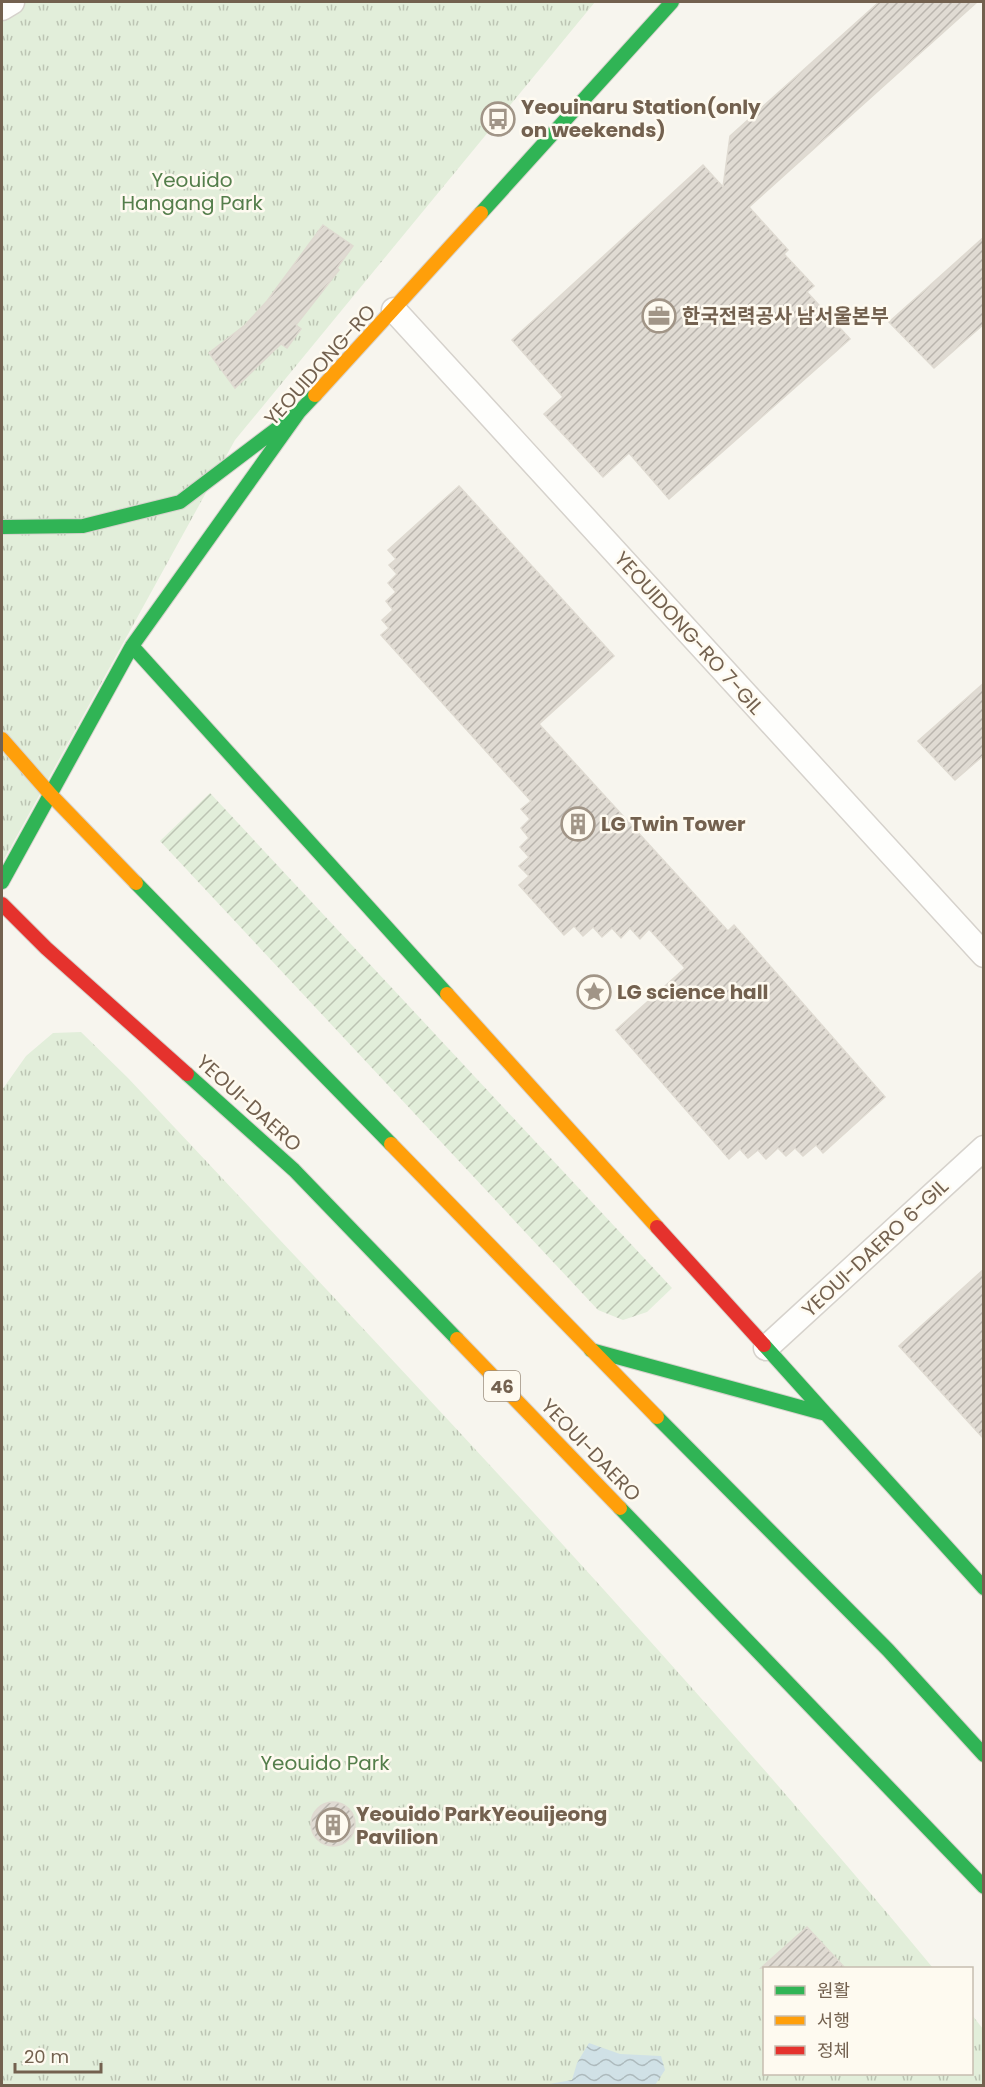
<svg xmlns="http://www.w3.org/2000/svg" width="985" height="2087" font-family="Poppins,'Noto Sans KR',sans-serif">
<defs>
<pattern id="park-tufts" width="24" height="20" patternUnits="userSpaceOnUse" patternTransform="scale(1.5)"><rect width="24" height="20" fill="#e2eeda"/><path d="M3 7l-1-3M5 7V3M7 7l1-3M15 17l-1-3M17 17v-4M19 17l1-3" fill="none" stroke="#bcc4b3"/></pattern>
<pattern id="garden-furrows" width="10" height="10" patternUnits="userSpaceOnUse" patternTransform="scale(1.5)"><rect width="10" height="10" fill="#e2eeda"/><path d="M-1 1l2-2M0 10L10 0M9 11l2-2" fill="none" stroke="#bcc4b3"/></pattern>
<pattern id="water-waves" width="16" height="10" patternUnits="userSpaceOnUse" patternTransform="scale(1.5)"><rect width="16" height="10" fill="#d0e1e6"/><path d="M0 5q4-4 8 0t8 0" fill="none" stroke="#adbabd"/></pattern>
<pattern id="building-hatch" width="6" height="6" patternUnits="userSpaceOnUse" patternTransform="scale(1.5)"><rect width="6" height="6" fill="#e0dbd3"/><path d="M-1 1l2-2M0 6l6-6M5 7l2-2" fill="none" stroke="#bab5ae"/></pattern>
</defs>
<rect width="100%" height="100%" fill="#f7f5ee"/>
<!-- park -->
<path fill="url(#park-tufts)" d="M2,2H595L235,440L2,863Z
M81,1032L128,1078C401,1369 678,1660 933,1968H764V2074H972V2015L983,2029V2085H4L2,2083V1090L26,1056L53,1033Z"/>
<!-- garden -->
<path fill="url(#garden-furrows)" d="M210,793L672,1288L647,1312L623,1320L598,1310L160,841Z"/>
<!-- water -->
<path fill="url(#water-waves)" d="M589,2043L620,2054L661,2056L665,2070L655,2085H544L572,2080L577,2063Z"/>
<!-- building -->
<path fill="url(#building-hatch)" stroke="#dfdad1" stroke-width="1.5" d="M879,2H977L749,207L788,250L784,254L814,286L807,292L850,339L669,499L629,453L603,477L544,414L563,397L512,340L703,165L723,187L730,136Z
M323,225L353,246L337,268L339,270L296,325L301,329L287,348L281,344L235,388L209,353L245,325L267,301Z
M984,237V324L934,368L889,322Z
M459,486L614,656L539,724L728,931L734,925L885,1097L823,1153L816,1145L803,1156L795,1148L786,1156L778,1148L766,1159L758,1150L748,1158L740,1149L729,1159L616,1030L685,968L649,929L640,939L630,928L621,938L612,928L602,937L593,927L583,936L574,926L564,935L519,885L529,876L519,866L529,857L520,847L529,838L521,828L530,819L521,809L531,801L381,635L389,628L382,620L393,610L386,601L396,592L388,583L397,574L389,565L396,559L388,550Z
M984,683V755L955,780L918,741Z
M984,1269V1439L899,1346Z
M311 1824a22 22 0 1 1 44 0a22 22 0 1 1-44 0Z
M807,1927L845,1968H761Z"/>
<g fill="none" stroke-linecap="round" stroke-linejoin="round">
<defs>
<path id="street" d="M2,8L12,2
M394,310L984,955
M766,1348L984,1148"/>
<path id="fast" d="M481,213L672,2
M2,527L83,526L180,502L299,412
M132,646L447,994
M2,882L132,646L299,412L315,395
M136,883L391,1144
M187,1074L294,1170L457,1339
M764,1345L826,1414
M591,1350L826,1414L984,1588
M657,1417L888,1650L984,1755
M620,1508L984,1887"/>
<path id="slow" d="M315,395L481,213
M2,739L51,795L136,883
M447,994L657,1227
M391,1144L657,1417
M457,1339L620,1508"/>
<path id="jam" d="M2,904L46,948L187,1074
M657,1227L764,1345"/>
</defs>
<!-- street casing -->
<use href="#street" stroke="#d6d2cc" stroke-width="27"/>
<!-- fast casing -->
<use href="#fast" stroke="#d7d2cc" stroke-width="16"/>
<!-- slow casing -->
<use href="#slow" stroke="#d7d2cc" stroke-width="16"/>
<!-- jam casing -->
<use href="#jam" stroke="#d7d2cc" stroke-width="16"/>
<!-- street -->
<use href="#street" stroke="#fefefc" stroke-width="24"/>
<!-- fast -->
<use href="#fast" stroke="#30b455" stroke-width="14"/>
<!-- slow -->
<use href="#slow" stroke="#ff9f0a" stroke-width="14"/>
<!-- jam -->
<use href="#jam" stroke="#e5322d" stroke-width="14"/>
</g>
<!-- icons -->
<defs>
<symbol id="bus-ring" viewBox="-11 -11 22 22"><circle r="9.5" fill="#fefaf0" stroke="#a19587" stroke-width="1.5"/><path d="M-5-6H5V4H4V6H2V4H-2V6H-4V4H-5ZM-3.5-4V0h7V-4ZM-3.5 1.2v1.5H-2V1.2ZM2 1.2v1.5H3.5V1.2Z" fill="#a19587"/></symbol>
<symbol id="office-ring" viewBox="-11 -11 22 22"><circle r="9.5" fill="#fefaf0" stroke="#a19587" stroke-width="1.5"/><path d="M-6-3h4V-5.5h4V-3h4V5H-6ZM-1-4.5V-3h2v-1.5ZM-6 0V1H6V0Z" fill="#a19587"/></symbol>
<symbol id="building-ring" viewBox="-11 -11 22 22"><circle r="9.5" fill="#fefaf0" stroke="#a19587" stroke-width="1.5"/><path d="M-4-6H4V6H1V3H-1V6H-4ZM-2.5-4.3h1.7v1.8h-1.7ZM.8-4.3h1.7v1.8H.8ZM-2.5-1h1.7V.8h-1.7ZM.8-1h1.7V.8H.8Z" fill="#a19587"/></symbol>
<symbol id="sight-ring" viewBox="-11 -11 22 22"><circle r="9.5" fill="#fefaf0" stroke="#a19587" stroke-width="1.5"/><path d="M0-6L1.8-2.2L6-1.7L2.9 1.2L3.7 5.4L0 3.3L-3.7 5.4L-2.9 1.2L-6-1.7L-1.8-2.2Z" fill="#a19587"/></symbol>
</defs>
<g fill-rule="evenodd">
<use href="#bus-ring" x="479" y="100" width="38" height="38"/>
<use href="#office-ring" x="640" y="297" width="38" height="38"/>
<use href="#building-ring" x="559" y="805" width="38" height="38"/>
<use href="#sight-ring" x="575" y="973" width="38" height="38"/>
<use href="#building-ring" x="314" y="1806" width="38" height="38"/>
</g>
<g text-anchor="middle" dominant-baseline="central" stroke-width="5" stroke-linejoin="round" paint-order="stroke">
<!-- shield labels -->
<rect fill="#fefaf0" stroke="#9d8f7f" stroke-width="1.5" x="484" y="1371" width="36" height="30" rx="4.5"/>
<g font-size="18" font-weight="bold" fill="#73614f">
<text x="502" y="1386">46</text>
</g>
<!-- poi labels -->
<g font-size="20" font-weight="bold" fill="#73614f" stroke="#fefaf0" text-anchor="start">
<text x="521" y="107">Yeouinaru Station(only<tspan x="521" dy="23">on weekends)</tspan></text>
<text x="682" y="316">한국전력공사 남서울본부</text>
<text x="601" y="824">LG Twin Tower</text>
<text x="617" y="992">LG science hall</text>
<text x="356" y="1814">Yeouido ParkYeouijeong<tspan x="356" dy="23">Pavilion</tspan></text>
</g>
<!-- park labels -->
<g font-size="20" fill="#547e4b" stroke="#fefaf0">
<text x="192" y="180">Yeouido<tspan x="192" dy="23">Hangang Park</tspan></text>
<text x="325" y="1763">Yeouido Park</text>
</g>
<!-- street labels -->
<g font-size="20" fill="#73614f" stroke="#fefaf0">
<text transform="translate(320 365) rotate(-48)">YEOUIDONG-RO</text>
<text transform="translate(689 633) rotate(48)">YEOUIDONG-RO 7-GIL</text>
<text transform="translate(249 1103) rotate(42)">YEOUI-DAERO</text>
<text transform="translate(875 1248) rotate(-43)">YEOUI-DAERO 6-GIL</text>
<text transform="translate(591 1450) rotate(46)">YEOUI-DAERO</text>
</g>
</g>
<!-- border -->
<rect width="985" height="2087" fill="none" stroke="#73614f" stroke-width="6"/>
<!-- legend -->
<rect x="763" y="1967" width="210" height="108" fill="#fefaf0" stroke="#c6bdb0" stroke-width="1.5"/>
<rect x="775" y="1986" width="30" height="9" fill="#30b455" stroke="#c6bdb0" stroke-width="1.5"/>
<text x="817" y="1997" font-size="18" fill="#73614f">원활</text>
<rect x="775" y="2016" width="30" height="9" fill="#ff9f0a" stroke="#c6bdb0" stroke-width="1.5"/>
<text x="817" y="2027" font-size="18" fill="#73614f">서행</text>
<rect x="775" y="2046" width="30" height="9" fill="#e5322d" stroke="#c6bdb0" stroke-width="1.5"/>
<text x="817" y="2057" font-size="18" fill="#73614f">정체</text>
<!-- scale -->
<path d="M15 2063v9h86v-9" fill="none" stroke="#73614f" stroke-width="3"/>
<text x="24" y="2063" font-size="18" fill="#73614f" stroke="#fefaf0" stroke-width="4.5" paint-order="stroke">20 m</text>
</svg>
